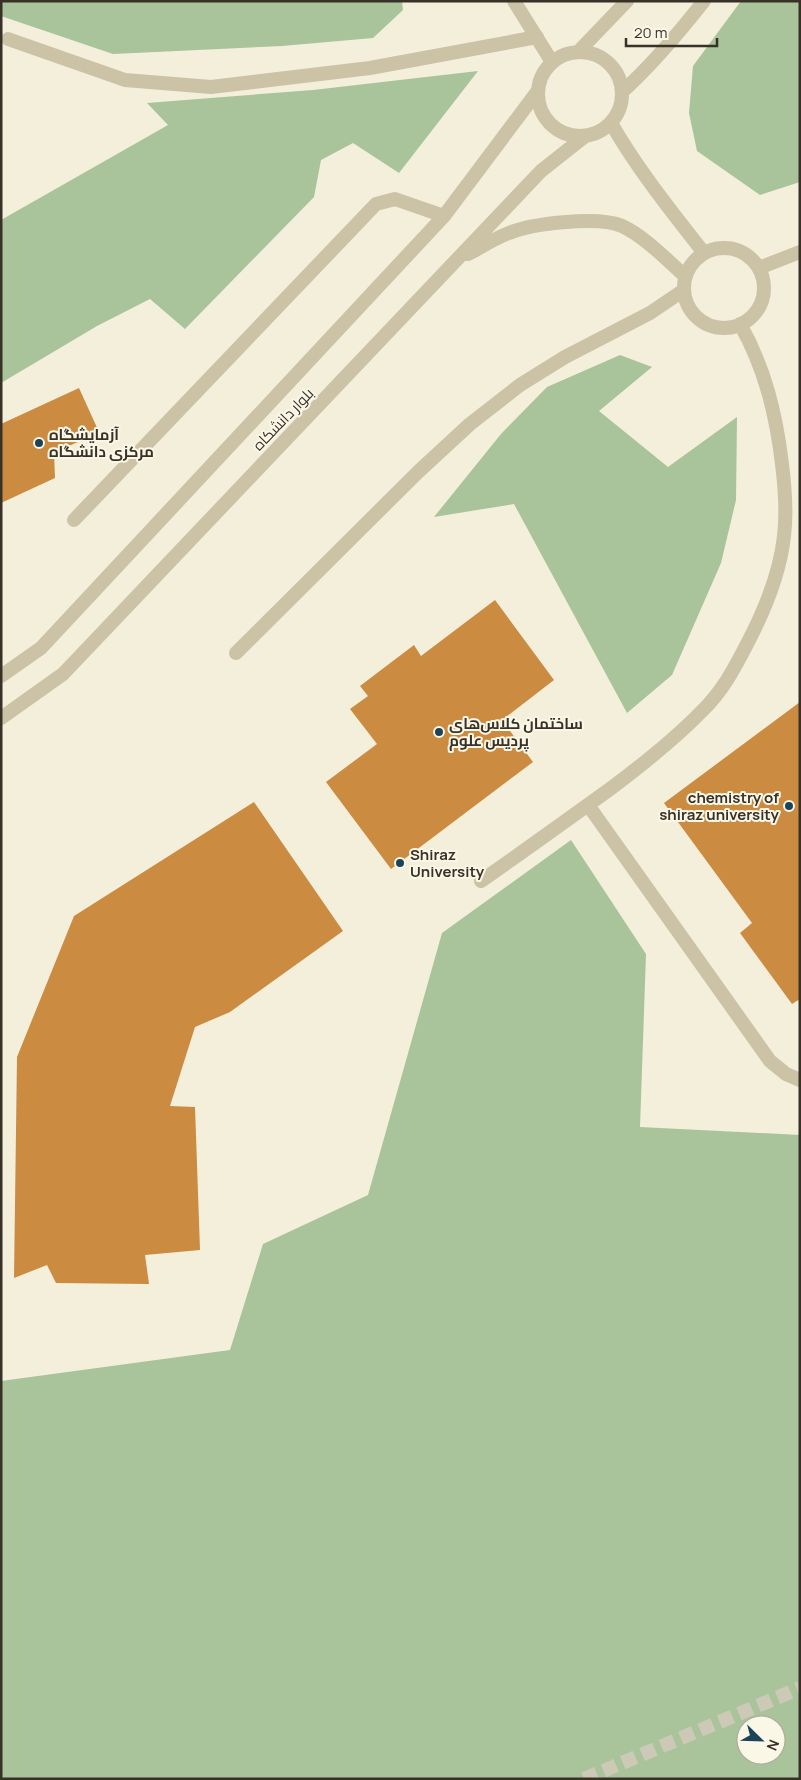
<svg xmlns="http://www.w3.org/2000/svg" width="801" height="1780" font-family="Manrope,Cairo,sans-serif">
<rect width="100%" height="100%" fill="#f3efdb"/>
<!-- green -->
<path fill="#a9c39a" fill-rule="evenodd" d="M1,1H402L403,10L373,38L282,46L113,54L1,16Z
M741,1H800V182L760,195L697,151L689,113L693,66Z
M478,71L399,173L353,143L321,160L314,197L185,329L150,299L97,326L1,383V220L168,125L147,103L313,90Z
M620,355L652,367L599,411L668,467L737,417L736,500L721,563L672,675L627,713L514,504L434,517L501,434L547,387Z
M571,840L646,954L640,1127L800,1135V1779H1V1381L230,1350L263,1244L368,1195L442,933ZM746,1725H776V1755H746Z"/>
<!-- building -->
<path fill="#cb8b41" d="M79,388L99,432L54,453L55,478L1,503V424Z
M495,600L554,680L502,720L533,762L391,869L326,782L377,744L350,709L368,696L360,686L414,645L421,656Z
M800,702V999L792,1004L740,933L752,923L664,803Z
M254,802L343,931L230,1012L195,1027L170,1106L195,1107L200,1250L145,1255L149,1284L56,1283L47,1265L14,1278L17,1057L74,916Z"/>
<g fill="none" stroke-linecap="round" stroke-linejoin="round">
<!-- trunk-tunnel -->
<path stroke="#cdc9b7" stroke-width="14" stroke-dasharray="14 7" stroke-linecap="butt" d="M584,1779L800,1688"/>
<!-- service -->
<path stroke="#ccc2a6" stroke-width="14" d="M8,39L125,80L211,87L370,68L537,37
M74,520L376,204L395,199L444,216"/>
<!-- minor -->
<path stroke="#ccc2a6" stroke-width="14" d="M514,1L552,62
M538 94a42 42 0 1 1 84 0a42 42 0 1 1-84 0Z
M578,52L627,1
M622,92C652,65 678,34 704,1
M611,123C638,170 671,211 704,253
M684 288a40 40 0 1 1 80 0a40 40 0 1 1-80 0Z
M468,254C482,247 495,238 509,233C533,223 599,216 622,226C644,236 667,260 685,276
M759,268L800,252
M236,653L418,472L470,424L520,385L565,357L650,313L684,290
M1,676L41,648L444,216L537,92
M1,718L63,674L541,171L584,137
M588,805L770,1061L786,1074L800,1080
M481,881C524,851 567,820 610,789C642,765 674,740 702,711C722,692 734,669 746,646C764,612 780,574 784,536C787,512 785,488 782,464C776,414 765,368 740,324"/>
</g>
<!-- markers -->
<g fill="#1b445b" stroke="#faf7e7" stroke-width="2">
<circle cx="39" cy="443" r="5"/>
<circle cx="439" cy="732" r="5"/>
<circle cx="789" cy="806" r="5"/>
<circle cx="400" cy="863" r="5"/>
</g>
<g text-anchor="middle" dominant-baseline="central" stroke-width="4" stroke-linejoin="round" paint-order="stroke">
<!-- street labels -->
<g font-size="15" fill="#373127" stroke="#faf7e7">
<text transform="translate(283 419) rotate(-46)">بلوار دانشکاه</text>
</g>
<!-- poi labels -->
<g font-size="15" font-weight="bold" fill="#373127" stroke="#faf7e7" text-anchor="start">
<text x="49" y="434">آزمایشگاه<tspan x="49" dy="17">مرکزی دانشگاه</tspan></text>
<text x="449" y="723">ساختمان کلاس‌های<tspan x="449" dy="17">پردیس علوم</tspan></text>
<text x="779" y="797" text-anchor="end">chemistry of<tspan x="779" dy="17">shiraz university</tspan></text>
<text x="410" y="854">Shiraz<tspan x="410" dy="17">University</tspan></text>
</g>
</g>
<!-- border -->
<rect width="801" height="1780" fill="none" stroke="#373127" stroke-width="5"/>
<!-- north arrow -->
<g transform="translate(761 1740) rotate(113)"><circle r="24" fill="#faf7e7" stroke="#aca89a"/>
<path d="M0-4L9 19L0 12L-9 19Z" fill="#1b445b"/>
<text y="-8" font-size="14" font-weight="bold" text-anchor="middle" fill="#373127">N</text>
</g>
<!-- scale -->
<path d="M626 38v8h91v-8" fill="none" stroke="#373127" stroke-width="2.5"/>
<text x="634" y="38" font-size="15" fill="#373127" stroke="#faf7e7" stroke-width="4" paint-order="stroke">20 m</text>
</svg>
